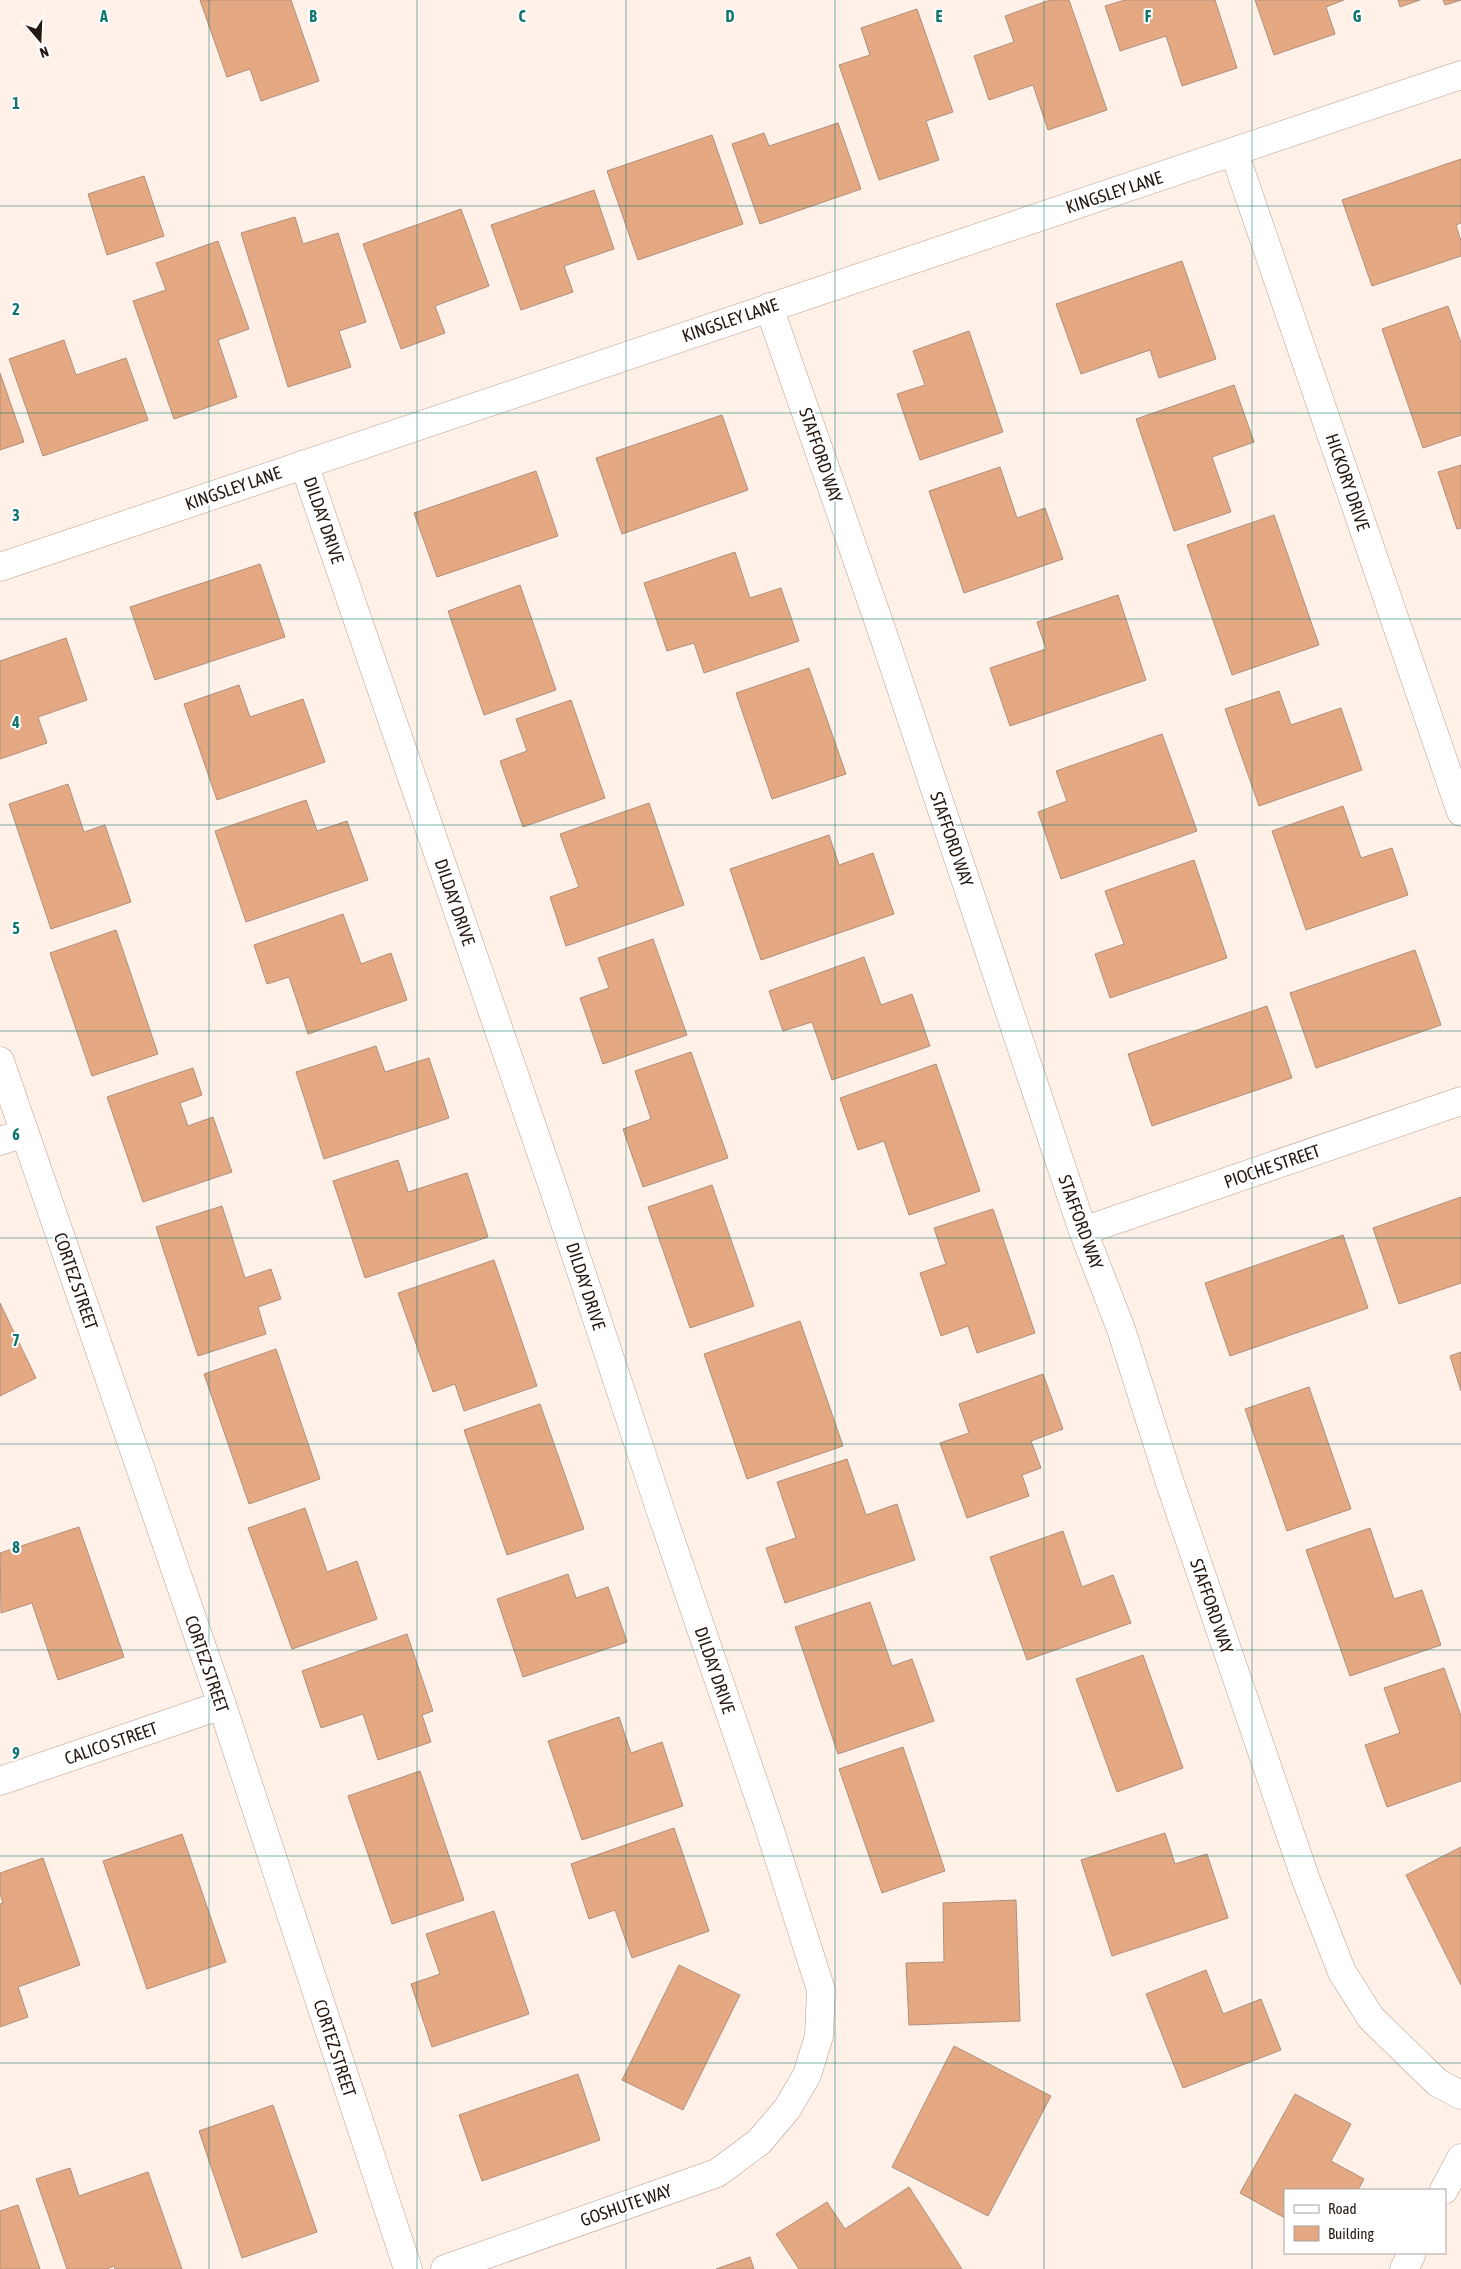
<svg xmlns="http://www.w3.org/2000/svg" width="1461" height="2269" font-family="'Asap Condensed',sans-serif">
<rect width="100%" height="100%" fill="#fff0e8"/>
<!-- building -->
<path fill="#e4a983" stroke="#b08f7c" d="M200,0H291L319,81L261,101L250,69L227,77Z
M1050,0H1069L1107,110L1048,130L1033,85L989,100L974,56L1014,42L1005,16Z
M1125,0H1215L1237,68L1182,86L1166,36L1120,51L1105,6Z
M1255,0H1344L1326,7L1335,34L1274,55Z
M1398,0H1420L1400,7Z
M1443,0H1461L1445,5Z
M917,9L953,112L926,121L939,160L879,180L839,65L870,55L861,28Z
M838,123L861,189L760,224L732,144L764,133L769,146Z
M712,135L743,224L638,260L607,171Z
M1461,159V223L1456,225L1461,241V256L1372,286L1342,200Z
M144,176L164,236L107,255L88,194Z
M594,190L614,249L564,266L573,292L521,310L491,225Z
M461,209L489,286L435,306L445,333L401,349L363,244Z
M295,217L303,244L338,233L366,322L339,331L351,367L288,387L241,233Z
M218,241L249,329L218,340L237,397L174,419L133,301L166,290L156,263Z
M1182,261L1216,359L1159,378L1150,350L1081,374L1056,304Z
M1448,306L1461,343V435L1423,448L1382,329Z
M969,331L1003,432L920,460L897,394L925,385L913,351Z
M64,340L76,375L126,358L148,420L43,456L9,359Z
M0,373L24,442L0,450Z
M1234,385L1254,442L1212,457L1231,512L1174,531L1136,419Z
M722,415L748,490L622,534L596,458Z
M1461,465V528L1457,529L1438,472Z
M1000,467L1017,518L1045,508L1063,559L964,593L929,491Z
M536,471L558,536L437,577L414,513Z
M1274,515L1319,645L1232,675L1187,545Z
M735,552L750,598L781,588L799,641L704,673L694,643L667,651L644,583Z
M260,564L285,637L155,680L130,607Z
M520,585L556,690L484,715L448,611Z
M1118,595L1146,680L1010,726L990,668L1046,649L1037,622Z
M66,638L87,700L38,717L47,743L0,759V661Z
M809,668L846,774L772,799L736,693Z
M239,685L250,717L303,699L325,762L217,800L184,704Z
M1279,691L1291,725L1341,708L1362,770L1259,806L1225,709Z
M571,700L605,798L523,827L500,761L527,751L516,719Z
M1162,734L1197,831L1061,879L1038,812L1067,801L1056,771Z
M68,784L84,832L105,825L131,902L51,929L9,804Z
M306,800L317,831L347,821L368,880L246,922L215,831Z
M649,803L684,905L566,946L550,897L579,887L560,834Z
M1343,806L1361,858L1392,848L1408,895L1306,930L1272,831Z
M829,835L839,865L873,853L894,914L761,960L730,869Z
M1194,860L1227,958L1110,998L1095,954L1124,944L1105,891Z
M343,914L361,964L391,953L407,1000L308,1034L289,977L267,984L254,945Z
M116,930L158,1054L92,1076L50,953Z
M653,939L687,1035L603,1064L580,998L609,988L598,958Z
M1415,950L1441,1025L1316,1068L1290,993Z
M864,957L881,1005L912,994L930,1046L832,1080L812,1022L783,1031L769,991Z
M1267,1006L1292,1078L1152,1126L1128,1054Z
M376,1046L385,1072L429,1058L449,1118L324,1159L296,1072Z
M691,1052L728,1158L643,1187L623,1129L651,1119L635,1071Z
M936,1064L980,1191L909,1215L884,1141L858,1150L840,1098Z
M193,1068L202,1095L180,1103L188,1126L213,1117L232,1172L143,1202L107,1097Z
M398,1160L408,1192L467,1173L488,1237L365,1278L333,1181Z
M712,1185L754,1306L690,1328L648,1207Z
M1461,1197V1283L1399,1304L1373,1228Z
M222,1206L245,1278L271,1269L281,1299L258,1307L266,1334L198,1356L156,1227Z
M993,1209L1035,1333L977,1353L968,1326L941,1336L920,1273L946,1264L934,1228Z
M1343,1235L1368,1308L1230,1356L1205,1283Z
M494,1260L537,1386L464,1411L455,1384L433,1392L398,1293Z
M0,1303L36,1378L0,1396Z
M800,1321L843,1446L747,1479L704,1354Z
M276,1349L320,1479L249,1504L204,1374Z
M1461,1352V1391L1450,1356Z
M1043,1374L1063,1429L1031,1441L1041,1468L1022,1475L1029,1496L967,1518L940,1443L969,1433L959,1404Z
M1309,1387L1351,1509L1287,1531L1245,1409Z
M540,1404L584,1529L507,1555L464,1430Z
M847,1459L866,1515L897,1504L915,1560L785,1603L766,1548L796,1538L777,1482Z
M305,1508L327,1572L357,1561L377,1619L292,1649L248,1528Z
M79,1527L124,1657L58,1680L32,1603L1,1613L0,1553Z
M1370,1528L1394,1599L1422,1590L1441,1645L1350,1676L1306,1550Z
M1063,1531L1082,1587L1113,1575L1131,1623L1027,1660L990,1557Z
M568,1574L576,1598L608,1587L627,1642L523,1677L497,1599Z
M870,1602L892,1666L912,1659L934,1721L838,1754L795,1627Z
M407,1634L433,1711L422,1715L431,1742L378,1760L363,1714L321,1728L302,1671Z
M1143,1655L1183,1768L1117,1792L1076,1679Z
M1444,1668L1461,1716V1781L1387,1807L1365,1745L1400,1733L1384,1688Z
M619,1717L631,1753L662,1742L683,1806L582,1840L548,1741Z
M903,1747L945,1871L882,1893L839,1769Z
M420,1771L464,1900L392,1924L348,1796Z
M674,1828L709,1931L632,1958L615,1910L589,1919L571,1864Z
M1165,1833L1175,1864L1207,1854L1228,1918L1112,1956L1081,1860Z
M182,1834L226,1962L147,1989L103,1861Z
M1461,1847V1985L1406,1875Z
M43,1858L80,1965L18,1987L28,2017L0,2027V1904L3,1903L0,1894V1873Z
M1016,1900L1020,2021L909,2025L906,1963L944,1962L943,1903Z
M494,1911L529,2014L432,2047L411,1984L440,1974L426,1934Z
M679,1965L740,1995L683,2110L622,2080Z
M1206,1970L1223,2014L1261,1999L1281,2050L1183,2088L1146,1994Z
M954,2046L1051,2096L988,2216L892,2167Z
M578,2074L600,2140L482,2181L459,2115Z
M1295,2094L1351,2124L1331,2161L1364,2179L1358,2190H1285V2218L1240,2193Z
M273,2105L317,2232L242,2258L199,2131Z
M70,2168L79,2196L148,2172L182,2269H115L114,2266L107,2269H67L36,2179Z
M909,2187L962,2269H799L776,2234L827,2202L845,2229Z
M18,2205L40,2269H0V2211Z
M750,2257L754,2269H716Z"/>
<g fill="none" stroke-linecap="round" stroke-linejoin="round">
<defs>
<path id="minor" d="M1234,152L1461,812
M769,307L883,634L1083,1231L1121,1329L1170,1483L1306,1880L1342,1972L1371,2018L1438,2083L1461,2095
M304,464L555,1193L661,1512L766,1818L821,1990L819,2036L807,2075L787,2109L759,2142L717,2173L445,2269
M0,567L1461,75
M0,1061L222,1705L408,2269
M0,1141L25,1133
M1083,1231L1461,1101
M0,1781L222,1705
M1444,2190L1461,2158
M1404,2269L1412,2253"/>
</defs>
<!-- minor casing -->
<use href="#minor" stroke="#bd9c88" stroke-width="29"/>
<!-- minor -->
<use href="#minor" stroke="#fff" stroke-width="28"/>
</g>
<!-- grid -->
<path fill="none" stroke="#0f766e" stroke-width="1" stroke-opacity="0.55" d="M209,0V2269M417,0V2269M626,0V2269M835,0V2269M1044,0V2269M1252,0V2269M0,206H1461M0,413H1461M0,619H1461M0,825H1461M0,1031H1461M0,1238H1461M0,1444H1461M0,1650H1461M0,1856H1461M0,2063H1461"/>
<g text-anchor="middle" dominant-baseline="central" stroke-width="4" stroke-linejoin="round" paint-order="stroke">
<!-- street labels -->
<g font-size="18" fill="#251911" stroke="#fff">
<text transform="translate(1114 192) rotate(-18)">KINGSLEY LANE</text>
<text transform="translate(730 320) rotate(-19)">KINGSLEY LANE</text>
<text transform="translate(821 455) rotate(71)">STAFFORD WAY</text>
<text transform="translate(1348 482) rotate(71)">HICKORY DRIVE</text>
<text transform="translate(233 488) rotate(-19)">KINGSLEY LANE</text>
<text transform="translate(324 520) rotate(71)">DILDAY DRIVE</text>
<text transform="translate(952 839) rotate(71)">STAFFORD WAY</text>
<text transform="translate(455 902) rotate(71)">DILDAY DRIVE</text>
<text transform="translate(1272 1166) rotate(-19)">PIOCHE STREET</text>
<text transform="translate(1081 1222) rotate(70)">STAFFORD WAY</text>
<text transform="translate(76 1281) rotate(71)">CORTEZ STREET</text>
<text transform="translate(586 1286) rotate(72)">DILDAY DRIVE</text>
<text transform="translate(1212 1606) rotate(71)">STAFFORD WAY</text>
<text transform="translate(207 1664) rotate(71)">CORTEZ STREET</text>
<text transform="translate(715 1670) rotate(71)">DILDAY DRIVE</text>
<text transform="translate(111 1743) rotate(-19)">CALICO STREET</text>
<text transform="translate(335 2048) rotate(72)">CORTEZ STREET</text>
<text transform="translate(626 2205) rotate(-19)">GOSHUTE WAY</text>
</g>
</g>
<g font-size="16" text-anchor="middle" font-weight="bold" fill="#0f766e" stroke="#fff" stroke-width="4" stroke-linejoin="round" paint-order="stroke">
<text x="104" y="22">A</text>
<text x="313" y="22">B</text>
<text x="522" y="22">C</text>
<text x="730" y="22">D</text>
<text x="939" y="22">E</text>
<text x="1148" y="22">F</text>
<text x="1357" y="22">G</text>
<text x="16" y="109">1</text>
<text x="16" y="315">2</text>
<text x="16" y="521">3</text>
<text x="16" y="728">4</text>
<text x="16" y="934">5</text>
<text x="16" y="1140">6</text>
<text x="16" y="1346">7</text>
<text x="16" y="1553">8</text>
<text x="16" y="1759">9</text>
</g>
<!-- legend -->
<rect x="1284" y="2189" width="162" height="65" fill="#ffffff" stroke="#a8a3a0"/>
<rect x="1294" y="2205" width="25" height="8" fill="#ffffff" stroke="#a8a3a0"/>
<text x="1328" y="2214" font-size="15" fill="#251911">Road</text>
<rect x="1294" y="2226" width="25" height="15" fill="#e4a983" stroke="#a8a3a0"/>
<text x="1328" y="2239" font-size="15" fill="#251911">Building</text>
<!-- north arrow -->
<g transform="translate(40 40) rotate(161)" stroke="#ffffff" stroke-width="4" paint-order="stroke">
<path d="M0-4L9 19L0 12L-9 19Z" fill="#251911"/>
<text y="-8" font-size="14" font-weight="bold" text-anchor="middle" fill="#251911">N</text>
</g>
</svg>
